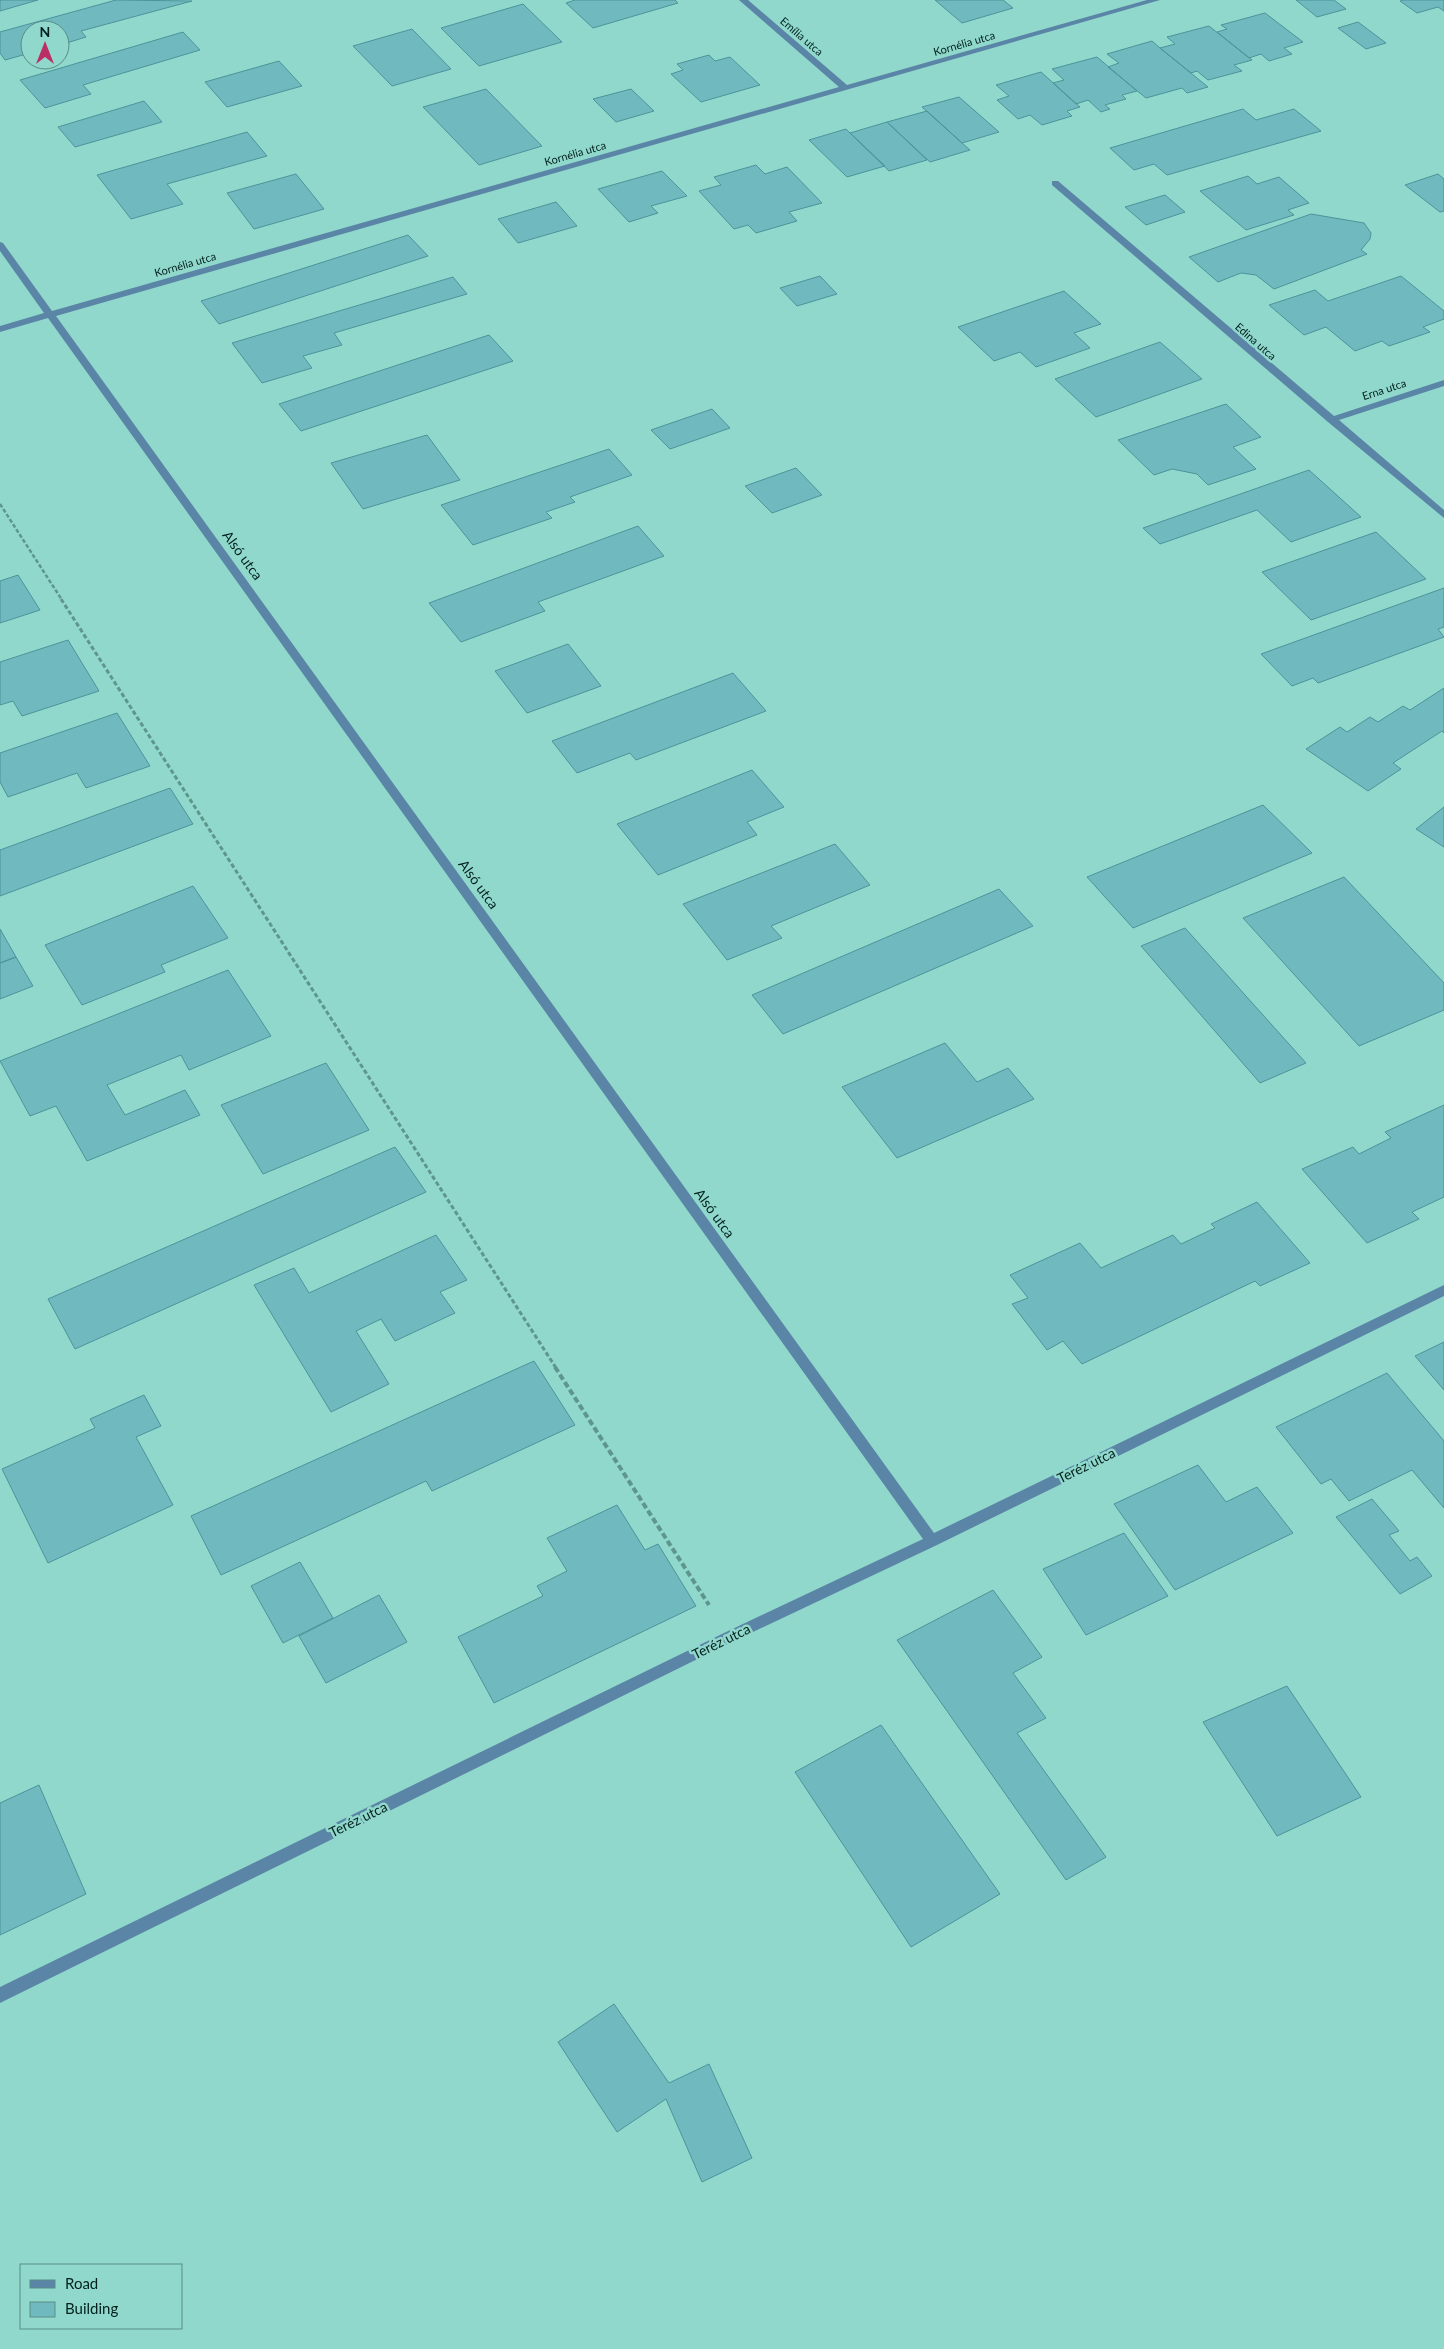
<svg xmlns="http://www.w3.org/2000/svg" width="1444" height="2349" font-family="Lato,sans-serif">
<rect width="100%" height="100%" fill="#90d8cc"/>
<!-- building -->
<path fill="#70b9bf" stroke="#4b949a" d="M0,0H38L0,11Z
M116,0L192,1L81,31L86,37L60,45V30H30V53L5,60L0,53V32Z
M575,0H675L678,3L593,28L566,3Z
M935,0H1003L1013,8L962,23Z
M1296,0H1334L1346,9L1317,17Z
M1404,0H1444V11L1438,7L1417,13L1400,1Z
M523,4L562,42L479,66L441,28Z
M1265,13L1303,42L1284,48L1292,54L1269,61L1261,54L1249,58L1217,32L1227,29L1221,25Z
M1358,22L1386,43L1366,49L1338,28Z
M1209,26L1252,60L1234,65L1242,71L1208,80L1197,71L1191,73L1160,48L1175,44L1167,37Z
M412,29L451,69L392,86L353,46Z
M183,32L200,50L83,85L91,94L45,108L20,80Z
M1152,41L1160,48L1208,87L1187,93L1182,88L1146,98L1108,67L1119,63L1107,54Z
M709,55L715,61L730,57L760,85L701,102L671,74L683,70L677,64Z
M1097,57L1137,91L1122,95L1126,99L1105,105L1110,109L1101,112L1088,100L1076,104L1053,83L1064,80L1052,69Z
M279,61L302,86L227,107L205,82Z
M1041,72L1080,107L1067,111L1072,116L1042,125L1030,115L1018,119L997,100L1009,96L996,85Z
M486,89L542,146L479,165L423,107Z
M631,89L654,111L616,122L593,99Z
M959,97L999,132L962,143L922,107Z
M144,101L162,122L75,147L58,127Z
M1243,109L1256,120L1294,109L1321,131L1167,175L1154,164L1134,170L1110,148Z
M927,111L962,143L970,150L930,162L887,122Z
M887,122L927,160L889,171L850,133Z
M846,129L850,133L885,166L847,177L809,140Z
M247,132L267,156L167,184L183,204L131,219L97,175Z
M756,165L765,174L787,167L822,203L789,212L797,221L756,233L748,225L734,229L699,191L721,185L714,177Z
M662,171L687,196L651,206L658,213L629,222L598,189Z
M296,174L324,209L254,229L227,193Z
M1438,174L1444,179V211L1440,212L1405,185Z
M1248,176L1257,184L1279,177L1309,203L1288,210L1294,215L1246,230L1200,191Z
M1165,195L1185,212L1146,225L1125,207Z
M556,202L577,226L518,243L498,219Z
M1311,214L1364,223L1371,233L1370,239L1361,250L1367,254L1274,289L1256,275L1241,273L1218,282L1189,257Z
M408,235L428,256L219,324L201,301Z
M820,276L837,294L797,306L780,288Z
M1401,276L1444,311V319L1423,327L1430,332L1389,346L1382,341L1355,351L1326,327L1304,335L1269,305L1315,290L1328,301Z
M453,277L467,294L334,333L342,345L303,356L312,368L262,383L232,343Z
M1064,291L1101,324L1074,333L1090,348L1036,367L1020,352L994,361L958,327Z
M489,335L513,361L301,431L279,404Z
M1160,342L1202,379L1096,417L1055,379Z
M1226,404L1261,437L1233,447L1256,469L1208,485L1197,474L1172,469L1154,475L1118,440Z
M712,409L730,428L670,449L651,430Z
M427,435L460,480L363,509L331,463Z
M609,449L632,475L570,497L575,502L546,512L552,518L473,545L441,505Z
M796,468L822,495L772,513L745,486Z
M1309,470L1361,517L1291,542L1257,510L1160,544L1143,528Z
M638,526L664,556L538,602L545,611L461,642L429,603Z
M1376,532L1426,579L1311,620L1262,572Z
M18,575L40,610L0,623V581Z
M1444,588V627L1438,629L1444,637L1318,683L1313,678L1292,686L1261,654Z
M68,640L99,691L22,716L13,701L0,705V662Z
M568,644L601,686L527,713L495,671Z
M733,673L766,711L636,760L630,753L577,773L552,741Z
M1444,688V733L1442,731L1393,763L1401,769L1368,791L1306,749L1340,727L1347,732L1370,717L1378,722L1403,706L1410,710Z
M117,713L150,766L86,788L77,773L8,797L0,782V753Z
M752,770L784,807L747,822L757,835L658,875L617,824Z
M170,788L193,824L0,896V850Z
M1263,805L1312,853L1133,928L1087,877Z
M1444,807V847L1416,829Z
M835,844L870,885L771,926L782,938L727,960L683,904Z
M1344,877L1444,983V1010L1359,1046L1243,918Z
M193,886L228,938L161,965L165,972L82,1005L45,945Z
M999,889L1033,926L783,1034L752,995Z
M1185,928L1306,1063L1260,1083L1141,946Z
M0,929L16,957L0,963Z
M16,957L33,986L0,999V963Z
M228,970L271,1036L189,1070L181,1055L107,1085L125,1115L185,1090L200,1115L87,1161L56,1106L30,1116L0,1061Z
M945,1043L977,1082L1008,1068L1034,1099L897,1158L842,1087Z
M326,1063L369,1130L263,1174L221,1105Z
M1444,1105V1197L1412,1212L1419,1219L1367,1243L1302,1169L1353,1147L1359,1154L1391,1138L1385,1132Z
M395,1147L426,1192L75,1349L48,1299Z
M1257,1202L1310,1263L1260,1286L1255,1281L1082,1364L1063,1341L1047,1350L1012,1304L1028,1298L1010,1275L1080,1243L1101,1268L1173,1235L1181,1244L1215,1228L1211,1224Z
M436,1235L467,1280L440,1292L455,1313L395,1341L381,1319L356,1331L389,1384L331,1412L254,1285L294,1268L309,1293Z
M1444,1342V1390L1415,1356Z
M534,1361L575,1425L432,1491L426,1481L221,1575L191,1516Z
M1387,1373L1444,1441V1508L1412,1470L1349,1501L1331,1479L1321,1484L1276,1427Z
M144,1395L161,1426L136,1437L173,1505L48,1563L2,1469L95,1428L90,1419Z
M1198,1465L1226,1502L1257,1487L1293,1533L1175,1590L1114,1504Z
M1372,1499L1399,1531L1389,1535L1410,1561L1417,1557L1432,1576L1400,1594L1336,1517Z
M617,1505L645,1550L658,1544L696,1606L494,1703L458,1637L543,1596L537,1586L567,1571L547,1538Z
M1124,1533L1168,1596L1086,1635L1043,1569Z
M300,1562L333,1618L283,1643L251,1586Z
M993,1590L1042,1657L1013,1673L1046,1718L1017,1733L1106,1857L1066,1880L897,1640Z
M379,1595L407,1642L326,1683L299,1636Z
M1287,1686L1361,1797L1277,1836L1203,1722Z
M881,1725L1000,1894L911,1947L795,1772Z
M39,1785L86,1894L0,1935V1803Z
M614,2004L669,2083L709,2064L752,2158L702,2182L666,2099L617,2132L558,2042Z"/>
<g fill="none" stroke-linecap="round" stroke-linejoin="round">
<!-- path-far2 -->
<path stroke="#5e968d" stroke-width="2.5" stroke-dasharray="4 2" stroke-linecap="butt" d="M0,504L62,600"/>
<!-- path-far1 -->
<path stroke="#5e968d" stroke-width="3" stroke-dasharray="4.5 2.5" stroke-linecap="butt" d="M61,599L556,1368"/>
<!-- path -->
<path stroke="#5e968d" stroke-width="4" stroke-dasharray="6 3" stroke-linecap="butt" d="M555,1367L709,1605"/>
<!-- minor -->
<path fill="#5a85a6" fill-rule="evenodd" d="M739,0H748L847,85L1147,0H1160L56,316L934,1533L1444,1285V1296L937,1545L734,1641L0,2003V1987L724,1633L923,1539L48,318L0,332V326L44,313L0,251V242L3,243L52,311L839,87Z
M1052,181H1058L1334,416L1444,380V386L1339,420L1444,510V518L1328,422L1052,185Z"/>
</g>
<g text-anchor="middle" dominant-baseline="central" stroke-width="5" stroke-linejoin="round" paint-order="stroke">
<!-- far-street labels -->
<g font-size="11" fill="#03201d" stroke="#90d8cc">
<text transform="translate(802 36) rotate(41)">Emília utca</text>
<text transform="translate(964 43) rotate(-16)">Kornélia utca</text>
<text transform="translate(575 153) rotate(-16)">Kornélia utca</text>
<text transform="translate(185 264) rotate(-16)">Kornélia utca</text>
<text transform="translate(1256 341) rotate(41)">Edina utca</text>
<text transform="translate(1384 389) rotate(-18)">Erna utca</text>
</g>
<!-- street labels -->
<g font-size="14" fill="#03201d" stroke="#90d8cc">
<text transform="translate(243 555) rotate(54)">Alsó utca</text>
<text transform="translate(479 884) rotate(54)">Alsó utca</text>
<text transform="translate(715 1213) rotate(54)">Alsó utca</text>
<text transform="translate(1086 1465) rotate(-26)">Teréz utca</text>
<text transform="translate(721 1641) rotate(-26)">Teréz utca</text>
<text transform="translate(358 1819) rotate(-26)">Teréz utca</text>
</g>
</g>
<!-- legend -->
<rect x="20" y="2264" width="162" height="65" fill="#90d8cc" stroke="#588e86"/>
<rect x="30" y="2280" width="25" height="8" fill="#5a85a6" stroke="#588e86"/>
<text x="65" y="2289" font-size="15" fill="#03201d">Road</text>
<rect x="30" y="2302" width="25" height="15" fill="#70b9bf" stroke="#588e86"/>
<text x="65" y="2314" font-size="15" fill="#03201d">Building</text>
<!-- north arrow -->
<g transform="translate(45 45)"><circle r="24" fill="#90d8cc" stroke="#588e86"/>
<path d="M0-4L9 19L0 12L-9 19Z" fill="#bb2f64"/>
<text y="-8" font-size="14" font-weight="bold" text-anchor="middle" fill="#03201d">N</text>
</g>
</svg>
